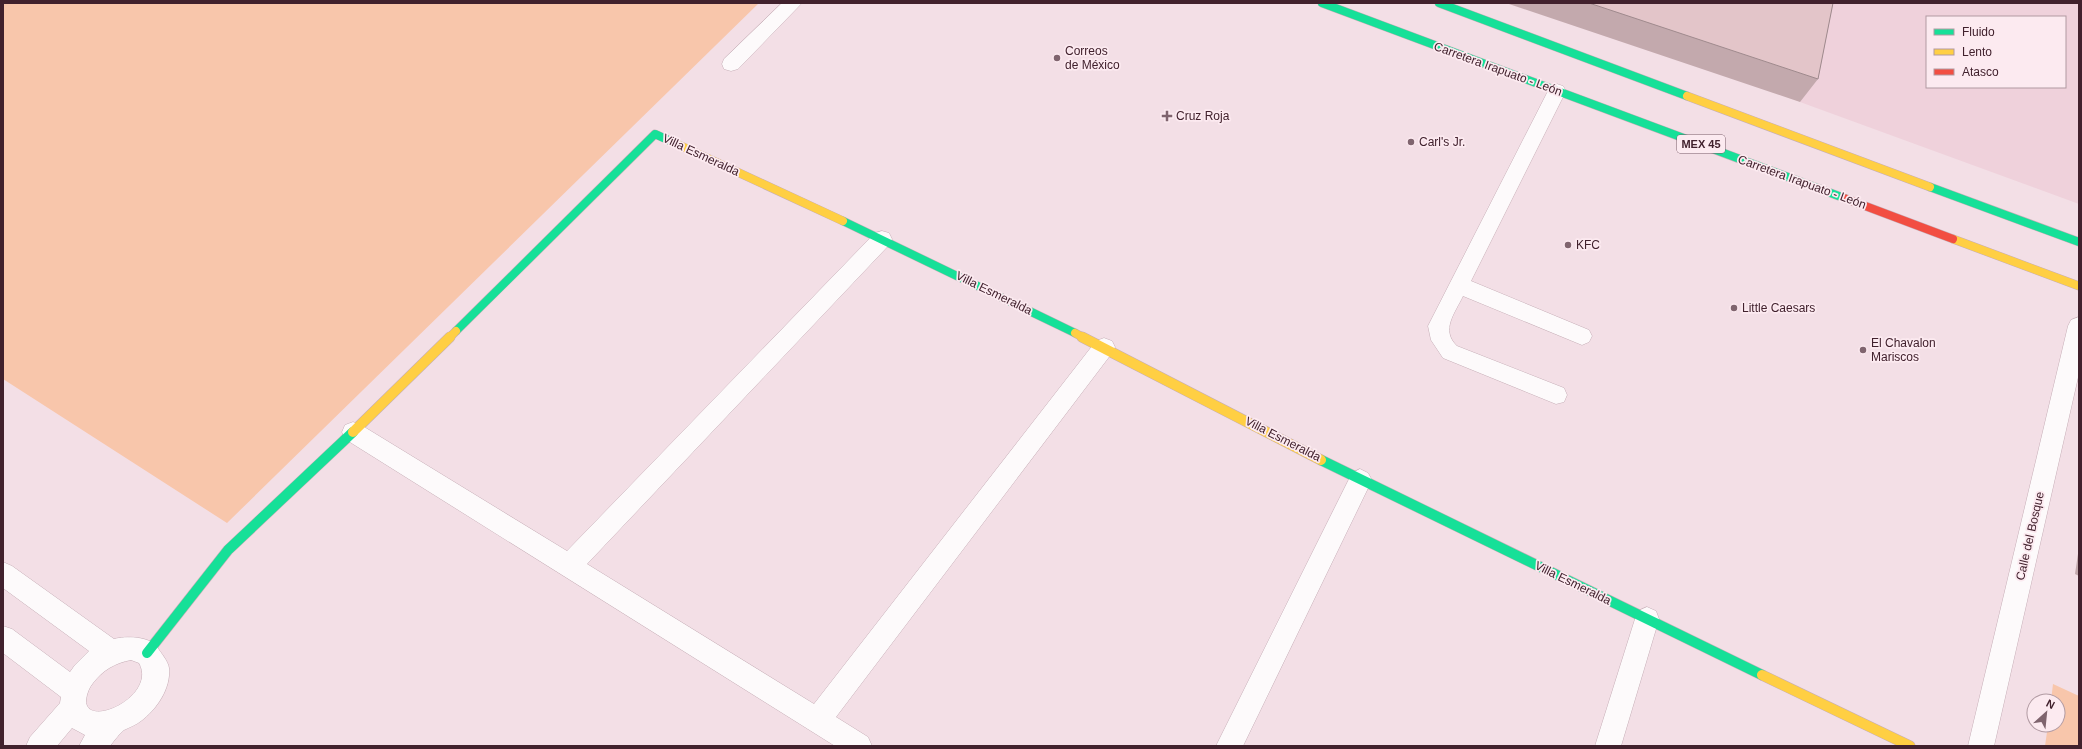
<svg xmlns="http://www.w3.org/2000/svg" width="2082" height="749" font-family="Helvetica,sans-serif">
<rect width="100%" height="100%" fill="#f3dfe6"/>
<!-- built -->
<path fill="#efd1db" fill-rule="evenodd" d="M1820,3H2079V204L1800,102ZM1927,17H2065V87H1927Z"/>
<!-- green -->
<path fill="#f8c6ab" d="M3,3H759L227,523L3,379Z
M2053,684L2079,696V746H2045L2048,725H2058V701H2051Z"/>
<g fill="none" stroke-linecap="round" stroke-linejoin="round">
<defs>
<path id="lane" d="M1557,84L1563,86L1566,91L1471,281L1589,330L1592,336L1589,342L1582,345L1463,296C1455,313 1440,330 1457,346L1564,388L1567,395L1564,402L1556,404L1443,358L1431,340L1428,326L1548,91L1551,86Z"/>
<path id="street" d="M782,3H802L738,69L731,71L724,69L722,64L724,59Z
M882,231L889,233L892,239L889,245L587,564L814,704L1096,341L1104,338L1112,341L1115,347L1112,353L836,717L868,737L872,746H835L345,439L342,432L345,425L353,422L361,425L567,551L875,233Z
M2079,317V373L1994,746H1968L2068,326L2071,320Z
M1360,469L1368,473L1372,480L1243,746H1216L1352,473Z
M3,562L12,566L114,639C125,636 150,636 157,647C161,653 168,661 169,668C171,689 156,710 141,721C136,725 130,727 124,730C119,734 114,741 110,746H79L85,735L72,728L57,746H26L30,737L60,703L61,697L3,653V626L12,629L70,672L75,665L89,651L3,588ZM131,660L139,663C158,696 85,730 86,700C87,693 89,688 93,683C103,670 115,663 131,660Z
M1647,607L1656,611L1659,619L1621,746H1595L1635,619L1638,611Z"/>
<path id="fast-far1" d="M1322,3L1844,198
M1439,3L1687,96
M1930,187L2079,242
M843,221L1075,333
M456,331L655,134L679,145"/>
<path id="fast" d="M1321,460L1762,675
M147,653L228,550L353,432"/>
<path id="slow-far1" d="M1687,96L1930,187
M679,145L843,221
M1953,239L2079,286
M1075,333L1084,338
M449,338L456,331"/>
<path id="slow" d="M1082,337L1321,460
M353,432L450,337
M1762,675L1910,746"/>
<path id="jam" d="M1844,198L1953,239"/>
</defs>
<!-- lane casing -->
<use href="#lane" stroke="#c6aeb7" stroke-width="1"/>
<!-- street casing -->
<use href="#street" stroke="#c6aeb7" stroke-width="1"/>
<!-- fast-far1 casing -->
<use href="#fast-far1" stroke="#c6aeb7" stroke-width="9"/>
<!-- fast casing -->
<use href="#fast" stroke="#c6aeb7" stroke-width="11"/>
<!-- slow-far1 casing -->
<use href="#slow-far1" stroke="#c6aeb7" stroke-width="9"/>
<!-- slow casing -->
<use href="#slow" stroke="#c6aeb7" stroke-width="11"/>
<!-- jam casing -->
<use href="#jam" stroke="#c6aeb7" stroke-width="9"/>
<!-- lane -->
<use href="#lane" fill="#fdfafb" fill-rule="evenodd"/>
<!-- street -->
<use href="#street" fill="#fdfafb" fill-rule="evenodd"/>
<!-- fast-far1 -->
<use href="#fast-far1" stroke="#16e098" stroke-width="8"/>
<!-- fast -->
<use href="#fast" stroke="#16e098" stroke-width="10"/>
<!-- slow-far1 -->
<use href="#slow-far1" stroke="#ffcf43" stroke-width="8"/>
<!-- slow -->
<use href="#slow" stroke="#ffcf43" stroke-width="10"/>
<!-- jam -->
<use href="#jam" stroke="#f24e42" stroke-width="8"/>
</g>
<!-- wall -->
<path fill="#c3a9ad" d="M1506,3H1833L1818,79L1800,102Z
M2079,547V576L2075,574Z"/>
<!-- building -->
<path fill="#e3c5c9" stroke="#9f8a8d" d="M1589,3H1833L1818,79Z"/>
<!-- markers -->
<g fill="#7f646e" stroke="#fceaf0" stroke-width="1.5">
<circle cx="1057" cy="58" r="4"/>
<path d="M1165 110h4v4h4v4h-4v4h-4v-4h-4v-4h4z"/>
<circle cx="1411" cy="142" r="4"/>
<circle cx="1568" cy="245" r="4"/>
<circle cx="1734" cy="308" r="4"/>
<circle cx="1863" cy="350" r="4"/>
</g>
<g text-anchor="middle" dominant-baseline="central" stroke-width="3.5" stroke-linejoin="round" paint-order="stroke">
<!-- shield labels -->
<rect fill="#fceaf0" stroke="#795d68" stroke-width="1" x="1677" y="135" width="48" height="18" rx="3"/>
<g font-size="11" font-weight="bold" fill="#41212d">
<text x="1701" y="144">MEX 45</text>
</g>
<!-- poi labels -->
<g font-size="12" fill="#41212d" stroke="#fceaf0" text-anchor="start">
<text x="1065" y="51">Correos<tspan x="1065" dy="14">de México</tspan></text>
<text x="1176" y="116">Cruz Roja</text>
<text x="1419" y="142">Carl's Jr.</text>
<text x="1576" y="245">KFC</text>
<text x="1742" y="308">Little Caesars</text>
<text x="1871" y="343">El Chavalon<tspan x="1871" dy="14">Mariscos</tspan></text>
</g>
<!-- street labels -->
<g font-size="12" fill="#41212d" stroke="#fceaf0">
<text transform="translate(1498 69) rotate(20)">Carretera Irapuato - León</text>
<text transform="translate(701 155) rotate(25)">Villa Esmeralda</text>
<text transform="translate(1802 182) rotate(20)">Carretera Irapuato - León</text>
<text transform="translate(994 293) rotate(26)">Villa Esmeralda</text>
<text transform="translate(1283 439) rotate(27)">Villa Esmeralda</text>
<text transform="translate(2030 536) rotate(-77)">Calle del Bosque</text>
<text transform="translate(1573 583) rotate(26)">Villa Esmeralda</text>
</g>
</g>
<!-- border -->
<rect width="2082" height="749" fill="none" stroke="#41212d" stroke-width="8"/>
<!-- legend -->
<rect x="1926" y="16" width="140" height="72" fill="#fceaf0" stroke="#b19aa2"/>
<rect x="1934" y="29" width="20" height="6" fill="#16e098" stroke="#b19aa2"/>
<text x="1962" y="36" font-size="12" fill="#41212d">Fluido</text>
<rect x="1934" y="49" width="20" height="6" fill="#ffcf43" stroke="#b19aa2"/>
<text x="1962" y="56" font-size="12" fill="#41212d">Lento</text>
<rect x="1934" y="69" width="20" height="6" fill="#f24e42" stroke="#b19aa2"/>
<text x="1962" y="76" font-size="12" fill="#41212d">Atasco</text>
<!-- north arrow -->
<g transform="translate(2046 713) rotate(27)"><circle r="19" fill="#fceaf0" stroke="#b19aa2"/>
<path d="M0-3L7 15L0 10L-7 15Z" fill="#7f646e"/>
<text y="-6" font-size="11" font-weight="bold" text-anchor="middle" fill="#41212d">N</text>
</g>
</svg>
